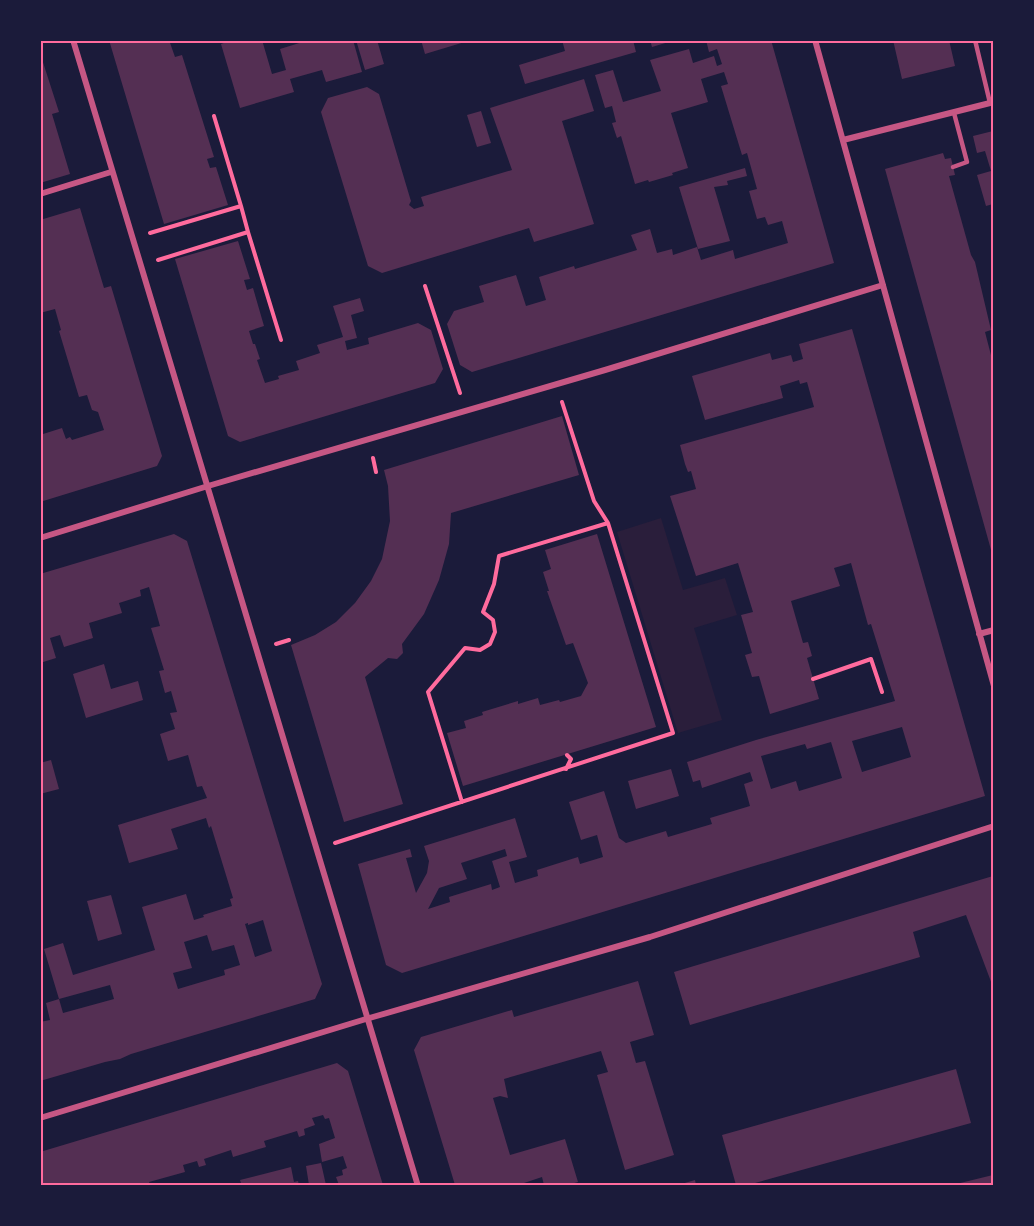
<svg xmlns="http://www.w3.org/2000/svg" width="1034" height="1226" font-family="Signika,sans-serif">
<rect width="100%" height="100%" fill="#1b1b3a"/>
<!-- green -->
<path fill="#2a1e3b" d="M661,518L683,590L725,578L737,615L694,628L722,720L678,733L617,532Z"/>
<!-- building -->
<path fill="#542f53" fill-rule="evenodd" d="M109,40H169L175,57L182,55L214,157L207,159L210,168L216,167L228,205L164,224Z
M232,40H262L272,74L286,70L280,49L309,40H353L362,72L326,82L322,70L290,79L294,92L240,108L221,44Z
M356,40H377L384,64L365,70Z
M421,40H468V41L425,54Z
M562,40H633L636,52L525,84L519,65L565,51Z
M650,40H672V41L652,47Z
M706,40H771L834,263L472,372L460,365L447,324L454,311L484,302L479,286L516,275L526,306L546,300L539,277L574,266L575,269L637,250L631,235L650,229L657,253L672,249L673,255L697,247L701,260L733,250L735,259L788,243L782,221L768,225L765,217L757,219L749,191L757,189L747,153L742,155L721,86L728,84L724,72L701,79L708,102L671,113L688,168L672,173L673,175L649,182L648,180L635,184L621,136L617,138L612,123L616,122L612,106L605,108L595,75L613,70L623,102L661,91L650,60L689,49L693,63L714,56L717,66L722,64L717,49L709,52Z
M893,40H949L955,66L902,79Z
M40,53L59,112L52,114L70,174L40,183Z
M584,79L594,111L562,121L594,224L534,242L529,228L382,273L368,266L321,112L328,98L367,87L379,94L410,198L411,201L409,205L414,209L424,206L421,197L512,170L490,108Z
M481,111L491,143L477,147L467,115Z
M993,131V204L986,206L977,175L991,171L985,151L977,153L973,136Z
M943,153L945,159L951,158L955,175L949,176L971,255L975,262L991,330L985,332L993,363V557L885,169Z
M745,168L747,176L727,181L728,185L714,187L730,241L698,249L679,187Z
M80,208L104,288L111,286L162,456L157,466L40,502V435L62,428L66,439L70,437L72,440L104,430L98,412L92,410L87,395L79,397L59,331L61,330L55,309L40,313V220Z
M238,241L250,279L244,280L247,290L253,288L264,326L249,331L253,344H255L260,359L257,360L265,383L279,379L278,376L299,370L296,361L320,353L317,345L343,337L333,306L360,298L364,311L351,315L357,338L345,341L347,350L369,344L368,338L418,323L431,330L443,369L435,383L240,442L228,436L175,259Z
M852,329L985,796L402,973L386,965L358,864L410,849L412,857L406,858L416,893L427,873L429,861L424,846L515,818L527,857L509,862L515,883L538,876L537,870L578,857L580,864L603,857L597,835L581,840L569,802L604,791L619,838L626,843L666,831L668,837L712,824L710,818L750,806L744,784L753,781L750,772L702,788L700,780L693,782L687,762L756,740L895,701L871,624L868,625L851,563L834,568L840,586L791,601L803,643L808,642L812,656L807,658L819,699L770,714L759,676L752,677L745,655L752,653L741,615L753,612L738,563L696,576L670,496L696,489L691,471L688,472L685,464L680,445L814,407L807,382L800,384L799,380L780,386L783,398L705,420L692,376L770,353L772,360L791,355L793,362L803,359L799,344ZM902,727L911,757L862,772L852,741ZM831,742L842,778L799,791L796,781L771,789L761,756L805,744L807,749ZM505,849L507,856L492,861L500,887L492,890L491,884L449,897L450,902L428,909L439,888L467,879L461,863Z
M562,416L579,475L451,513L449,544L439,580L424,614L402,644L403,653L397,659L388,658L365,677L403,804L344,822L291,645L315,635L336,622L355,603L371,581L382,559L390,521L388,486L384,470Z
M174,534L187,541L322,984L315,999L131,1054L120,1059L105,1062L40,1081V1022L50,1020L46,1003L59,999L63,1013L114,999L110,985L59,999L44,949L63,943L73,975L155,950L142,907L186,894L194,920L204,917L203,915L232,906L230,899L233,898L211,826L209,828L206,818L171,829L178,849L129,863L118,825L207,798L202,786L197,787L188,755L168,761L160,734L175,729L170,713L177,712L171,691L165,693L159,671L164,670L151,628L160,626L149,587L140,590L141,596L119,603L122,613L89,623L93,638L64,647L60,635L50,638L56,658L40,663V574ZM263,920L272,951L255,957L245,924L248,923V925ZM207,935L212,951L234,945L240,965L224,970L225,975L178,989L173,973L192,968L184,942Z
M597,534L656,727L463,786L447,733L466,728L464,721L483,715L482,712L518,701V704L538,698L540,705L559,700L560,702L581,696L588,683L573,643L566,645L547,591H549L543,572L551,569L545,550Z
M104,664L111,689L138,681L143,700L86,718L73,674Z
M51,760L59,789L40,794V763Z
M671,769L679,796L636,809L628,781Z
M993,876V987L966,915L913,932L920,957L690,1025L674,972Z
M111,895L122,934L98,941L87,901Z
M638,981L654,1035L630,1042L636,1063L645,1061L674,1155L625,1170L597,1075L608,1072L601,1051L504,1079L508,1098L500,1096L493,1098L510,1155L565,1139L578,1182L567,1185H544L542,1177L518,1185H455L414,1050L421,1037L512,1010L514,1017Z
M337,1063L348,1071L383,1185H339L336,1177L343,1175L342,1170L347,1168L343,1156L322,1162L319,1144L335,1138L329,1118L325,1119L323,1115L312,1118L315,1125L304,1129L305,1135L299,1137L297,1131L264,1141L266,1147L259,1149L233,1157L231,1150L204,1159L206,1165L199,1167L197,1161L183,1165L185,1172L149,1182L150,1185H40V1152Z
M956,1069L971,1123L748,1185H736L722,1135Z
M321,1163L326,1185H309L306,1166Z
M291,1167L294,1182L298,1181L299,1185H235L241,1183L240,1180Z
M993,1175V1185H952Z
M695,1180L696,1185H678Z"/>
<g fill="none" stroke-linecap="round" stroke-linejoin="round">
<!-- path -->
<path stroke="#ff6b9d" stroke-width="4" d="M241,206L248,232
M150,233L241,206L214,116
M158,260L248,232L281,340
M425,286L460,393
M373,458L376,472
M276,644L289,640
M813,679L871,659L882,692
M566,769L571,759L567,755
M462,802L428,692L465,648L480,650L490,644L495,632L493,620L483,612L494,584L499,556L608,523
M335,843L673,733L608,523L594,501L562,402"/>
<!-- service -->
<path stroke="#c65784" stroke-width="4.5" d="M975,40L990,103
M953,167L967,162L954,113"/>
<!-- minor -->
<path stroke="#c65784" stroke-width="6" d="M73,40L418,1186
M815,40L994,686
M843,140L994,102
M40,194L111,172
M40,538L208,486L605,370L883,285
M979,634L994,630
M40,1118L366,1019L650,937L994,826"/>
</g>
<!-- border -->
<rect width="1034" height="1226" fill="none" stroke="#1b1b3a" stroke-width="84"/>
<rect x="42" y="42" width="950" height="1142" fill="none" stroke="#ff6b9d" stroke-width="2"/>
</svg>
